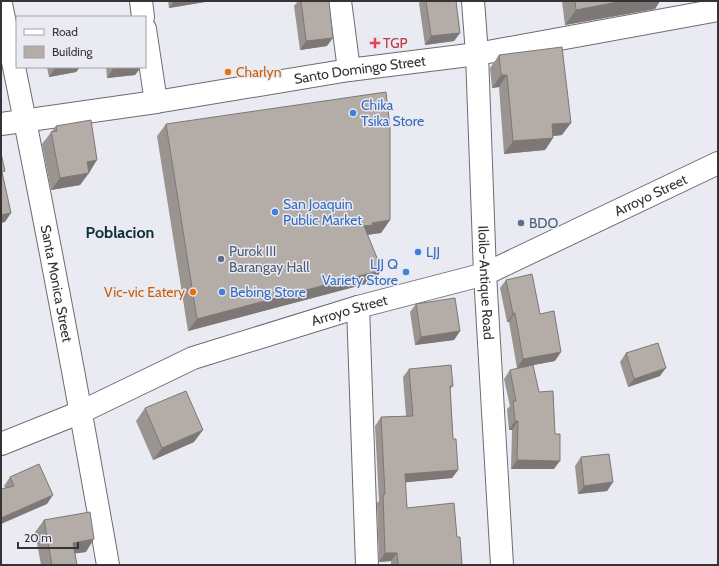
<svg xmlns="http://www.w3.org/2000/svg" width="719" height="566" font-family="Cabin,sans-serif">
<rect width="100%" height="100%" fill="#eaeaf2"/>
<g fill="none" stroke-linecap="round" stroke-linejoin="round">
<defs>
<g id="minor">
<path d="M141,1L143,17"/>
<path d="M340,1L349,70"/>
<path id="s1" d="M1,4C40,190 75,377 108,565"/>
<path d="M145,29L156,102"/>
<path id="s2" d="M1,124L156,102L349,70L477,54L718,10"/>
<path d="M358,307L367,565"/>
<path id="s3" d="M1,444L81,412L193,358L358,307L485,274L718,163"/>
</g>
<g id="major">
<path id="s4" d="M473,1L477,54L485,274L502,565"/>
</g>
</defs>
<!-- minor casing -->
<use href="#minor" stroke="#6b6b72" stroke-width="24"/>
<!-- major casing -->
<use href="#major" stroke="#6b6b72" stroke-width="24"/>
<!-- minor -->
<use href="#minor" stroke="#fff" stroke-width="22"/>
<!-- major -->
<use href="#major" stroke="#fff" stroke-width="22"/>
</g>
<!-- wall -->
<path fill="#9a9490" d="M168,1H211L169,8Z
M298,1H329L327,46L300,50L294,6Z
M421,1H456L460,33L454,41L425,45L419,3Z
M562,1H660L655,9L565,25Z
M499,55L562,135L553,136V138L545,150L504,154L499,87L492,88L490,68Z
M47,67H80L76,72L49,77Z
M106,67H141L135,75L107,78Z
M166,124L390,220L381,233L367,235L373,282L188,331L157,136Z
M56,126L88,173L80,185L51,190L42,144Z
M506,280L555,361L517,368L509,322H507L500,288Z
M416,304L460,331L454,340L415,345L410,312Z
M626,353L660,376L628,387L620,362Z
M409,369L453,386L450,389L453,439L458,470L452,478L405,482L407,508L457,537L462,565H391V561L379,562L377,503L379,501L375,426L381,417L406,416L403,377Z
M510,370L554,469H511L512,430H509L507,409L510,406L504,379Z
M145,408L194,442L153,460L136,421Z
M581,457L613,482L607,491L578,494L575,466Z
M10,477L47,504L6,488L4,486Z
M44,520L86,552L75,553L76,565H41L35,532Z"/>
<!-- shaded-wall -->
<path fill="#7d7875" d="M174,1H211L169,8Z
M623,1H660L655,9L565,25L576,10Z
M460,33L454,41L425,45L431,36Z
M333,38L327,46L300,50L306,41Z
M62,67H80L76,72L49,77L55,68Z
M135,67H141L135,75L107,78L113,69Z
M501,75H507L499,87L492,88Z
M571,123L562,135L544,137L552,124Z
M553,138L545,150L504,154L513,141Z
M97,160L89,173L87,162Z
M89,173L80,185L51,190L60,178Z
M11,213L5,222L1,223V215Z
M390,220L381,233L366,235L364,226L372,223Z
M382,270L373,282L188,331L197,319Z
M515,313L509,322H507L513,314Z
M460,331L454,340L415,345L421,337Z
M561,352L555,361L517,368L523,359Z
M666,368L660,376L628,387L634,379Z
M515,421H518L512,430H509Z
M203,430L194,442L153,460L162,448Z
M517,460L560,461L554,469H511Z
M458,470L452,478L399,483L405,474Z
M613,482L607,491L578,494L584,486Z
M53,495L47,504L1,524V518Z
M94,539L86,552L64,555L73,543Z
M385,553H397L391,561L379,562Z"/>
<!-- building -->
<path fill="#b3aca7" stroke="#7d7875" d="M301,1H329L333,38L306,41Z
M426,1H456L460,33L431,36Z
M575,1H623L576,10Z
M562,47L571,123L552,124L553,138L513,141L507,75H501L499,55Z
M113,67H135L113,69Z
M386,92L390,127V220L372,223L373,225L364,226L382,270L197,319L166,124Z
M91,120L97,160L87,162L89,173L60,178L51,132L57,131L56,126Z
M1,153L5,171L2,172L11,213L1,215Z
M532,274L540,314L554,311L561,352L523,359L515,313L513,314L506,280Z
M455,298L460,331L421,337L416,304Z
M658,343L666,368L634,379L626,353Z
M451,365L453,386H450L453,439H456L458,470L405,474L407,508L454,503L457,537H460L462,565H398L397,553H385L383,495L385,494L381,417L413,416L409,369Z
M533,365L539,392L553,391L555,434H560V461L517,460L518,421H515L513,401H516L510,370Z
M186,391L203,430L162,448L145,408Z
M609,454L613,482L584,486L581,457Z
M39,464L53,495L1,518V489L14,486L10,477Z
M90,512L94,539L73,543L77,565H52L44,520Z"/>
<!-- markers -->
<path fill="#e0444e" stroke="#eaeaf2" stroke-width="1.5" d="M373 37h4v4h4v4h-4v4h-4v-4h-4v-4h4z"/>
<g fill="#e8710a" stroke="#eaeaf2" stroke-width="1.5">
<circle cx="228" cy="72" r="4"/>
<circle cx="193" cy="292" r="4"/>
</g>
<g fill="#3f7fe0" stroke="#eaeaf2" stroke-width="1.5">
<circle cx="353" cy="113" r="4"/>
<circle cx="275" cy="212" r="4"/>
<circle cx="418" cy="252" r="4"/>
<circle cx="406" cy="272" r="4"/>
<circle cx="222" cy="292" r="4"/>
</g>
<g fill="#5c6f8a" stroke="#eaeaf2" stroke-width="1.5">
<circle cx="521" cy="223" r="4"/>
<circle cx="221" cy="259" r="4"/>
</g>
<g text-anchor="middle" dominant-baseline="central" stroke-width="3" stroke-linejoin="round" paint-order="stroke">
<!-- health labels -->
<g font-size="14" fill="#be3a42" stroke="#eaeaf2" text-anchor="start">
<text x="383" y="43">TGP</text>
</g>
<!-- street labels -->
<g font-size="14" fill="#343437" stroke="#eaeaf2">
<text stroke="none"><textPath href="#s2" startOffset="363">Santo Domingo Street</textPath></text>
<text stroke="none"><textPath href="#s3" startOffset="698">Arroyo Street</textPath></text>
<text stroke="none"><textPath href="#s4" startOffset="282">Iloilo-Antique Road</textPath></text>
<text stroke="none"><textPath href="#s1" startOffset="285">Santa Monica Street</textPath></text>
<text stroke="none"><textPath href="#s3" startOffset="374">Arroyo Street</textPath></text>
</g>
<!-- food labels -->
<g font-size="14" fill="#c56008" stroke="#eaeaf2" text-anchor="start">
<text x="236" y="72">Charlyn</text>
<text x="185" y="292" text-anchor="end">Vic-vic Eatery</text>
</g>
<!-- shop labels -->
<g font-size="14" fill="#366cbe" stroke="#eaeaf2" text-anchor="start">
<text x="361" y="105">Chika<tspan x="361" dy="16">Tsika Store</tspan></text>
<text x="283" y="204">San Joaquin<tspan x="283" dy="16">Public Market</tspan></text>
<text x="426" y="252">LJJ</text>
<text x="398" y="264" text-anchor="end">LJJ Q<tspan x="398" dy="16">Variety Store</tspan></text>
<text x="230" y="292">Bebing Store</text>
</g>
<!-- service labels -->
<g font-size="14" fill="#4e5e75" stroke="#eaeaf2" text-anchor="start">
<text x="529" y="223">BDO</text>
<text x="229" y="251">Purok III<tspan x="229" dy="16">Barangay Hall</tspan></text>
</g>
<!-- quarter labels -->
<g font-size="16" font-weight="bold" fill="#12303a" stroke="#eaeaf2">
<text x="120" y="232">Poblacion</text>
</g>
</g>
<!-- border -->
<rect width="719" height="566" fill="none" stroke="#343437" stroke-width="4"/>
<!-- legend -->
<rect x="16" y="16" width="130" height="52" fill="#eaeaf2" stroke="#a1a1a7"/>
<rect x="24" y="29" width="20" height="6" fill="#ffffff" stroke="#a1a1a7"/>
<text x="52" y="36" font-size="12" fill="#343437">Road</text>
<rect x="24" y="46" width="20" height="12" fill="#b3aca7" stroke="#a1a1a7"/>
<text x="52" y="56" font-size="12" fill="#343437">Building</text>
<!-- scale -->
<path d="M18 542v6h60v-6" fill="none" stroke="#343437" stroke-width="2"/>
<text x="24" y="542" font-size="12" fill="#343437" stroke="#eaeaf2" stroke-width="3" paint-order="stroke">20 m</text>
</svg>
